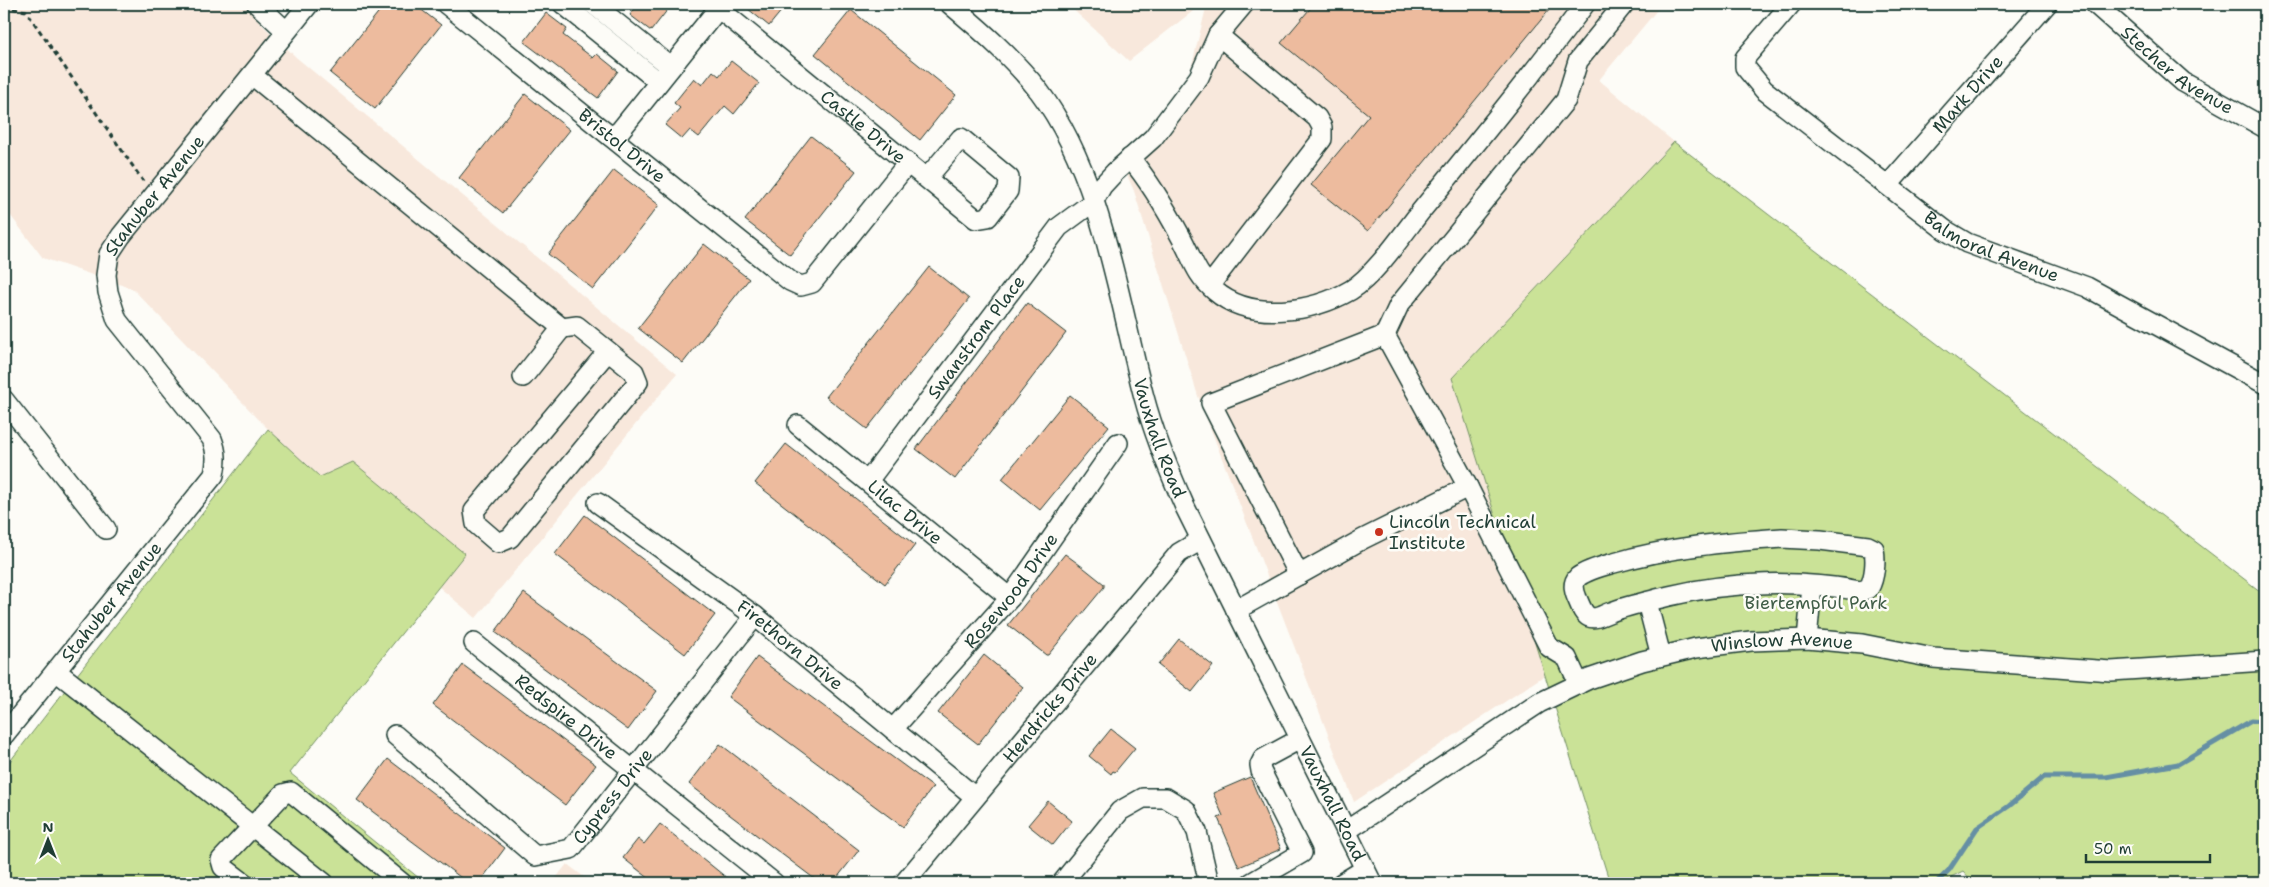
<svg xmlns="http://www.w3.org/2000/svg" width="2269" height="887" font-family="'Shantell Sans',sans-serif">
<rect width="100%" height="100%" fill="#fdfcf7"/>
<filter id="ink" filterUnits="userSpaceOnUse"><feTurbulence type="fractalNoise" baseFrequency=".02" numOctaves="2"/><feDisplacementMap in="SourceGraphic" scale="10" xChannelSelector="R" yChannelSelector="G"/><feConvolveMatrix kernelMatrix="1 2 1 2 8 2 1 2 1" color-interpolation-filters="sRGB"/></filter>
<g filter="url(#ink)">
<!-- built -->
<path fill="#f8e8dc" d="M4,4H256L259,22L297,58L677,374L476,618L439,587L465,554L353,462L320,477L268,429L133,289L43,258L4,207Z
M1067,4H1202L1129,61Z
M1207,4H1662L1599,80L1674,142L1452,378L1557,667L1354,802L1198,396L1134,191L1124,168L1184,97Z
M567,864L592,883H552Z"/>
<!-- green -->
<path fill="#cae297" stroke="#749066" d="M1674,142L2265,595V883H1974L1963,871L1939,883H1610L1452,378Z
M268,429L320,477L353,462L465,554L290,773L425,883H201L192,876L186,883H4V769Z"/>
<g fill="none" stroke-linecap="round" stroke-linejoin="round">
<!-- stream -->
<path stroke="#658fa4" stroke-width="5" d="M1936,883L1949,870L1977,828L2009,806L2044,777H2106L2178,764L2251,721L2265,722"/>
</g>
<!-- building -->
<path fill="#edbb9e" stroke="#1f3d34" d="M385,4H414L441,25L375,109L330,73Z
M638,4H672L651,31L630,15Z
M742,4H787L769,26Z
M1314,4H1554L1368,231L1311,185L1369,115L1281,43Z
M851,10L956,95L920,140L815,54Z
M546,13L567,29L563,35L593,58L597,54L618,71L598,98L524,42Z
M731,61L759,83L734,114L725,106L699,137L690,130L682,139L665,125L680,108L674,103L694,78L702,85L713,71L719,76Z
M525,94L570,130L503,213L459,178Z
M811,136L856,171L790,255L745,220Z
M614,170L659,205L593,289L548,254Z
M704,244L749,279L683,363L638,328Z
M929,267L969,299L867,429L826,397Z
M1027,303L1066,333L955,479L916,449Z
M1070,395L1109,426L1040,510L1002,479Z
M786,444L915,545L885,584L755,483Z
M585,515L715,615L685,654L555,554Z
M1065,554L1084,568L1104,584V587L1048,655H1046L1008,625Z
M524,593L657,691L628,730L495,632Z
M1179,639L1213,666L1192,692L1158,665Z
M984,655L1023,687L978,744L938,713Z
M757,657L933,787L903,827L728,697Z
M463,665L596,765L565,805L433,705Z
M1111,729L1135,748L1115,772L1113,771L1111,774L1089,756Z
M720,744L859,850L833,883H820L689,784Z
M388,759L505,848L479,883H468L357,800Z
M1250,777L1281,849L1239,867L1218,818L1223,816L1213,793Z
M1048,801L1072,821L1053,845L1028,825Z
M660,824L733,883H655L623,858L638,839L644,844Z"/>
<g fill="none" stroke-linecap="round" stroke-linejoin="round">
<defs>
<g id="minor">
<path d="M257,4L286,31"/>
<path id="s1" d="M446,4L790,281L801,286L812,283L908,163"/>
<path d="M563,4L659,82"/>
<path d="M593,4L671,67"/>
<path id="s2" d="M713,4L976,219L988,217L1008,191L1009,178L961,138L927,178"/>
<path id="s3" d="M950,4C982,31 1013,58 1039,91C1102,175 1118,298 1144,397C1154,435 1169,471 1185,507L1372,883"/>
<path id="s4" d="M1791,4L1745,58V67L1764,90L1945,230L1967,243L2087,287L2265,384"/>
<path id="s5" d="M2095,4L2183,82L2265,128"/>
<path d="M252,75L562,328L523,377"/>
<path d="M610,136L619,132L722,4"/>
<path d="M1130,158C1151,183 1166,209 1181,237C1193,259 1195,274 1215,291C1251,322 1313,312 1351,290C1375,275 1403,234 1421,211C1477,143 1532,75 1585,4"/>
<path id="s6" d="M1888,185L2047,4"/>
<path d="M1210,285L1322,139V127L1317,118L1218,35"/>
<path d="M562,328L577,326L634,372L638,382L510,538L498,543L476,524L474,511L608,351"/>
<path d="M1385,335L1399,305L1566,100L1578,61L1624,4"/>
<path d="M4,400L106,529"/>
<path id="s7" d="M798,425L1010,598"/>
<path id="s8" d="M868,481L1059,227L1093,202L1102,186L1115,172L1153,138L1199,77L1218,35L1244,4"/>
<path id="s9" d="M598,503L755,616L975,797"/>
<path d="M1782,538L1820,540L1868,546L1874,549C1876,561 1875,577 1869,588L1861,591C1799,580 1731,581 1669,596C1650,601 1629,605 1611,612C1604,614 1596,620 1589,617C1582,613 1580,604 1577,598C1574,591 1572,583 1578,577C1587,570 1603,566 1614,563C1669,547 1725,542 1782,538Z"/>
<path d="M1299,575L1211,403L1385,335L1468,487"/>
<path d="M1647,602L1661,656"/>
<path d="M1236,610L1363,539L1468,487L1549,647L1567,658L1579,684"/>
<path d="M1807,639L1812,586"/>
<path id="s10" d="M474,643L774,883"/>
<path d="M56,671L324,883"/>
<path id="s11" d="M893,729L1010,598L1118,443"/>
<path id="s12" d="M4,735L214,475C217,461 217,452 212,439L117,320L108,292L106,275L109,254L121,236L309,4"/>
<path id="s13" d="M395,735L535,856L571,849L755,616"/>
<path id="s14" d="M1346,831L1539,703L1589,679L1642,661L1696,648L1751,641L1807,639L1862,644L1933,658L2111,671L2265,661"/>
<path d="M244,883L223,867L221,860L283,794L291,792L402,883"/>
<path id="s15" d="M904,883L1179,553L1201,540"/>
<path d="M1062,883L1120,811L1143,798H1166L1186,810L1197,832L1209,883"/>
<path d="M1251,883L1302,853L1261,771L1260,765L1263,759L1300,739"/>
<path d="M1342,883L1365,869"/>
</g>
</defs>
<!-- minor casing -->
<use href="#minor" stroke="#1f3d34" stroke-width="22"/>
<!-- path -->
<path stroke="#1f3d34" stroke-width="3" stroke-dasharray="5 4" stroke-linecap="butt" d="M4,7L26,11L143,181"/>
<!-- minor -->
<use href="#minor" stroke="#fdfcf7" stroke-width="19"/>
</g>
</g>
<!-- markers -->
<circle fill="#c8321e" stroke="#fdfcf7" stroke-width="2" cx="1379" cy="532" r="5"/>
<g text-anchor="middle" dominant-baseline="central" stroke-width="5" stroke-linejoin="round" paint-order="stroke">
<!-- street labels -->
<g font-size="18" fill="#1f3d34" stroke="#fdfcf7">
<text stroke="none"><textPath href="#s5" startOffset="106">Stecher Avenue</textPath></text>
<text stroke="none"><textPath href="#s6" startOffset="121">Mark Drive</textPath></text>
<text stroke="none"><textPath href="#s2" startOffset="194">Castle Drive</textPath></text>
<text stroke="none"><textPath href="#s1" startOffset="226">Bristol Drive</textPath></text>
<text stroke="none"><textPath href="#s12" startOffset="665">Stahuber Avenue</textPath></text>
<text stroke="none"><textPath href="#s4" startOffset="388">Balmoral Avenue</textPath></text>
<text stroke="none"><textPath href="#s8" startOffset="180">Swanstrom Place</textPath></text>
<text stroke="none"><textPath href="#s3" startOffset="494">Vauxhall Road</textPath></text>
<text stroke="none"><textPath href="#s7" startOffset="138">Lilac Drive</textPath></text>
<text stroke="none"><textPath href="#s11" startOffset="182">Rosewood Drive</textPath></text>
<text stroke="none"><textPath href="#s12" startOffset="171">Stahuber Avenue</textPath></text>
<text stroke="none"><textPath href="#s14" startOffset="485">Winslow Avenue</textPath></text>
<text stroke="none"><textPath href="#s9" startOffset="239">Firethorn Drive</textPath></text>
<text stroke="none"><textPath href="#s15" startOffset="228">Hendricks Drive</textPath></text>
<text stroke="none"><textPath href="#s10" startOffset="118">Redspire Drive</textPath></text>
<text stroke="none"><textPath href="#s13" startOffset="289">Cypress Drive</textPath></text>
<text stroke="none"><textPath href="#s3" startOffset="899">Vauxhall Road</textPath></text>
</g>
<!-- poi labels -->
<g font-size="18" fill="#1f3d34" stroke="#fdfcf7" text-anchor="start">
<text x="1389" y="522">Lincoln Technical<tspan x="1389" dy="21">Institute</tspan></text>
</g>
<!-- park labels -->
<g font-size="18" fill="#415e48" stroke="#fdfcf7">
<text x="1816" y="603">Biertempful Park</text>
</g>
</g>
<!-- margin -->
<rect width="2269" height="887" fill="none" stroke="#fdfcf7" stroke-width="20"/>
<rect x="10" y="10" width="2249" height="867" fill="none" stroke="#1f3d34" stroke-width="2" filter="url(#ink)"/>
<!-- north arrow -->
<g transform="translate(48 840)" stroke="#fdfcf7" stroke-width="4" paint-order="stroke">
<path d="M0-4L9 19L0 12L-9 19Z" fill="#1f3d34"/>
<text y="-8" font-size="14" font-weight="bold" text-anchor="middle" fill="#1f3d34">N</text>
</g>
<!-- scale -->
<path d="M2086 854v8h124v-8" fill="none" stroke="#1f3d34" stroke-width="2.5"/>
<text x="2094" y="854" font-size="15" fill="#1f3d34" stroke="#fdfcf7" stroke-width="4" paint-order="stroke">50 m</text>
</svg>
